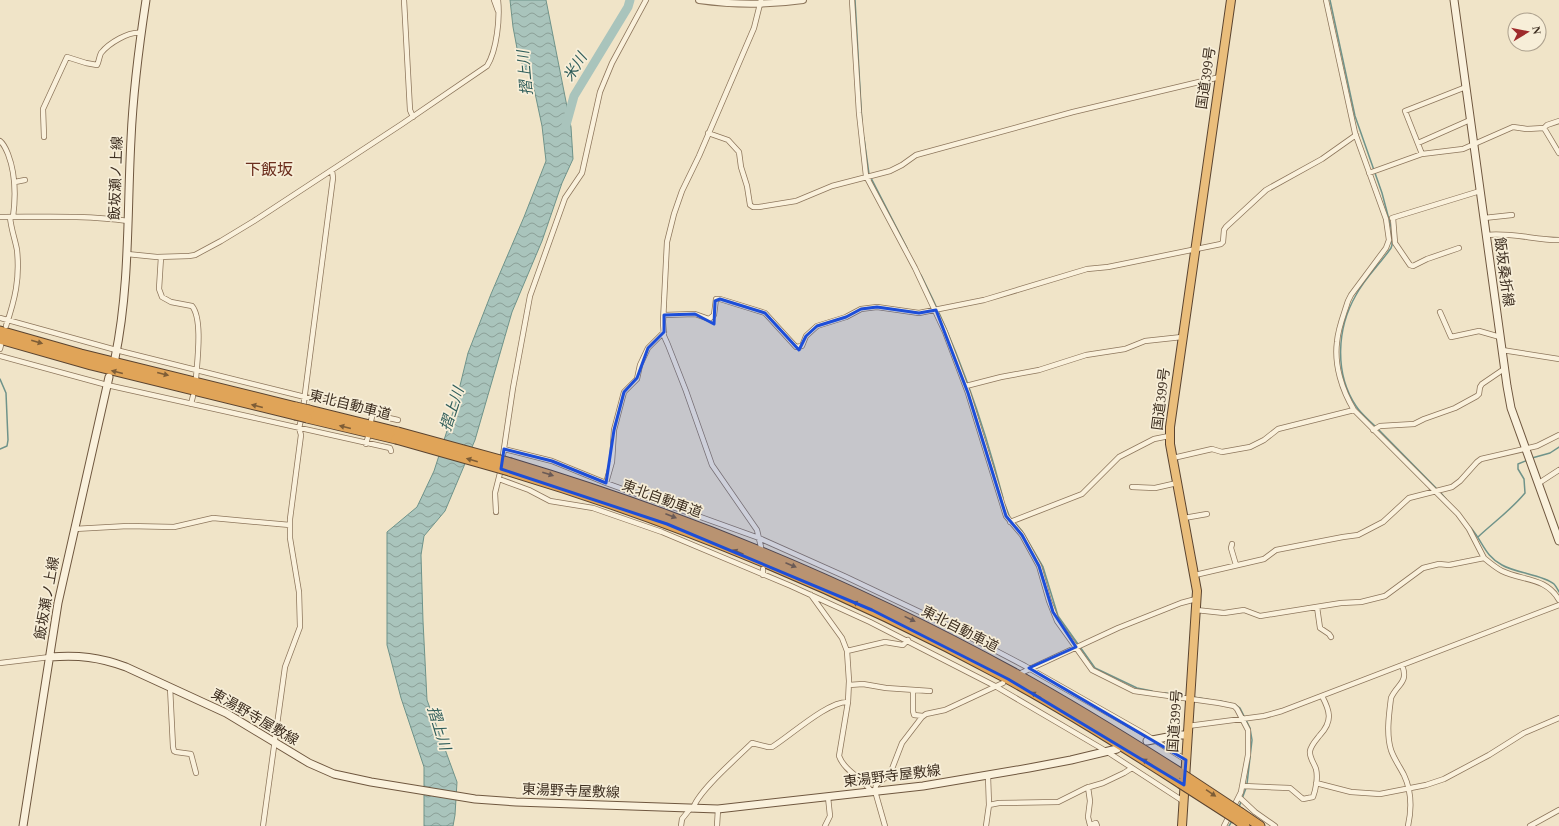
<svg xmlns="http://www.w3.org/2000/svg" width="1559" height="826" font-family="'Times New Roman','Noto Sans JP',serif">
<defs>
<pattern id="water-waves" width="16" height="10" patternUnits="userSpaceOnUse"><rect width="16" height="10" fill="#a9c4bc"/><path d="M0 5q4-4 8 0t8 0" fill="none" stroke="#8ba098"/></pattern>
</defs>
<rect width="100%" height="100%" fill="#f0e4c8"/>
<!-- water -->
<path fill="url(#water-waves)" stroke="#6f938a" d="M510,0H546L571,127L573,159L562,183L542,241L512,312L475,440L445,511L424,536L421,555L423,621L427,700L457,782L455,815L453,826H424V767L401,698L387,645V532L417,507L434,471L455,406L468,353L491,294L524,217L546,161L542,126L532,79L519,59L513,27Z"/>
<g fill="none" stroke-linecap="round" stroke-linejoin="round">
<!-- stream -->
<path stroke="#6f938a" stroke-width="1.5" d="M855,0L862,124
M1330,0L1355,116L1382,193L1391,227L1392,245L1391,248C1380,264 1365,278 1356,295C1337,328 1334,373 1356,406C1361,414 1369,420 1375,426
M864,138L869,174L907,248
M921,275C957,346 983,421 1003,498
M0,379L6,393L8,440L7,446L0,449
M1378,429L1437,489
M1532,458L1550,453L1559,447
M1440,492L1446,499
M1005,505L1010,518
M1016,524L1022,531L1043,567L1058,616L1095,668L1137,688L1152,691
M1471,528C1483,542 1485,556 1502,565C1515,573 1544,575 1554,584C1556,586 1558,590 1559,592
M1478,537C1494,522 1511,510 1525,493L1524,479L1518,469V464L1528,460
M1165,693L1181,695
M1193,697L1211,700
M1220,701L1236,705L1240,708L1250,728L1252,740L1247,784
M1239,807L1246,788
M1229,826L1232,821"/>
<!-- river -->
<path stroke="#a9c4bc" stroke-width="9" d="M566,125L574,96L628,7L630,0"/>
<defs>
<path id="minor" d="M404,0L410,110L413,117
M494,0L498,11
M852,0L859,113L866,176L915,268L945,332L968,393L1006,516L1022,535L1039,566L1049,601L1057,621L1092,670L1134,691L1219,703L1234,706L1237,709L1248,730V755L1241,792L1224,826
M1326,0L1355,133L1386,219L1389,240L1386,248L1351,295L1348,301C1344,314 1338,328 1337,342C1334,365 1342,390 1354,410L1458,514L1469,529L1484,558
M1544,128L1547,125L1559,121
M708,133L728,140L739,152L741,167L747,186L750,205L753,207H759L796,201L832,186L890,171L902,165L916,155L1073,112L1220,77
M44,137L43,109L67,57L86,63L97,65C99,62 99,57 101,53C109,43 129,31 141,33
M0,141C4,144 6,149 8,154C16,175 16,195 13,217
M1418,143L1470,120
M1422,154L1405,111L1466,87
M1369,173L1422,154L1463,149L1513,127L1527,129L1544,128L1559,153
M15,182L25,180
M0,217C42,217 86,215 128,221
M1392,218L1480,191
M1393,218L1395,243L1410,265L1413,266L1427,259L1459,248
M1484,218L1512,215
M1486,235C1510,232 1535,240 1559,240
M127,254L157,257L189,256L195,255L221,241L254,221L402,124L487,66C497,50 500,18 498,0
M161,257L159,289L162,297L171,302L192,306C203,319 197,362 196,379
M1440,312L1451,337L1479,331L1500,337
M664,315L695,314L709,319L714,315L716,299H720L765,313L796,347L802,346L806,336L817,326L846,317L861,309L877,307L919,313L984,300L1087,269L1108,267L1221,244L1223,242L1224,230L1226,227L1266,190L1322,159L1356,135
M0,318L116,350L305,397L369,410L380,416L398,420
M6,326C15,299 20,279 17,250C15,239 11,229 10,217
M0,349L1,345
M1502,350L1559,359
M0,356L107,385L390,448L391,451
M966,386L1001,377L1039,370L1086,355L1125,349L1145,341L1182,337
M191,404L193,396
M303,409L333,178L332,170
M371,421L373,412
M1373,430L1380,426L1414,424L1424,419L1455,408L1477,396L1479,394L1480,387L1482,384L1504,369
M366,444L368,437
M504,449L552,461L606,483L759,538L844,576L941,622L1025,666L1143,733L1186,760
M1173,458L1212,449L1222,452L1250,447L1264,440L1278,429L1354,410
M502,462L513,388L530,296L565,198L582,173L600,92L612,63L646,0
M499,479L529,490L550,501L593,508L662,532L791,586L870,622L995,686L1106,751L1183,801
M606,483L612,462L614,430L624,392L637,379L640,365L648,348L664,332
M1539,483L1559,470
M1132,487L1155,488L1177,483
M496,512L495,493L501,469
M1184,518L1207,514
M1010,522L1082,494L1119,457L1154,439L1169,436
M74,529L128,526L174,527L213,518L290,525
M1232,544L1231,548L1236,565
M761,547L757,530L712,465L686,391L668,345L664,336L663,322L667,242L674,214L682,191L699,156L754,28L761,0
M763,575V569
M1195,575L1264,559L1276,550L1343,537L1358,535L1383,522L1409,498L1452,487L1460,481L1477,462L1481,459L1537,446L1559,435
M811,595L842,638L847,651L849,681L848,702L839,756C845,772 863,778 871,791
M1317,607L1320,628L1329,634L1331,637
M1196,610L1224,613L1244,610L1260,616L1341,603L1361,602L1385,596L1423,568L1439,564L1449,565L1484,558C1490,563 1496,568 1502,571C1523,581 1546,577 1559,600
M847,651L885,642L903,645L908,640
M0,663L50,657
M1402,665C1409,683 1397,684 1391,698C1389,714 1386,734 1391,750C1394,759 1400,767 1404,775C1412,792 1412,808 1408,826
M1021,673L1118,628L1181,603L1196,599
M849,685L863,684L886,688L930,691
M170,687L173,747L174,751L176,752L191,754L196,773
M913,690V711L914,715L923,716
M1188,726L1264,716L1282,711L1559,605
M1316,783L1351,792L1380,794L1426,785L1444,779L1489,755L1524,733L1559,718
M1243,786L1290,788L1303,799L1313,797C1316,789 1318,777 1316,769C1314,763 1309,757 1310,751C1311,745 1316,740 1320,735C1333,721 1330,711 1322,696
M1088,787L1090,801L1088,817L1090,825L1096,823L1097,826
M1239,797L1255,812L1275,826
M989,805L999,803L1058,802L1086,788L1103,783L1124,773L1132,768
M693,809C697,792 738,757 752,743L768,747H772C790,736 828,701 848,702
M263,826L285,667L300,627L299,592L290,538V519L301,435L299,428L302,416
M681,826L682,819L690,809
M717,826L718,809
M825,826L830,816L828,797
M885,826L875,791L876,785L890,774L902,743L922,717L926,714L945,710L1003,683
M986,826L989,805L988,776
M1530,826L1559,810"/>
<path id="tertiary" d="M699,0C734,5 768,5 803,0"/>
<path id="secondary" d="M1454,0L1507,386L1511,408L1559,541
M115,358C130,286 127,212 131,139C133,93 139,46 146,0
M50,657C79,655 99,657 126,667L226,713L309,763L334,774L371,782L475,799L516,802L718,809L923,786L1029,768L1071,760L1117,749
M1147,741L1178,735H1187
M23,826L58,603L109,377"/>
<path id="trunk" d="M1182,826L1197,591L1170,444V427L1231,0"/>
<path id="motorway" d="M0,331L81,354L296,407
M0,339L91,365L295,415
M309,410L398,432
M307,418L396,439
M511,463C685,515 856,586 1016,674C1072,705 1127,739 1182,774
M509,471C682,523 849,593 1008,679C1067,711 1124,747 1180,783
M1241,813L1260,826
M1236,819L1245,826"/>
</defs>
<!-- minor casing -->
<use href="#minor" stroke="#8d765c" stroke-width="6"/>
<!-- tertiary casing -->
<use href="#tertiary" stroke="#8d765c" stroke-width="8"/>
<!-- secondary casing -->
<use href="#secondary" stroke="#6f573f" stroke-width="9"/>
<!-- trunk casing -->
<use href="#trunk" stroke="#5b4430" stroke-width="10"/>
<!-- motorway casing -->
<use href="#motorway" stroke="#5b4430" stroke-width="11"/>
<!-- minor -->
<use href="#minor" stroke="#faf1dc" stroke-width="4.5"/>
<!-- tertiary -->
<use href="#tertiary" stroke="#faf1dc" stroke-width="6"/>
<!-- secondary -->
<use href="#secondary" stroke="#faf1dc" stroke-width="7"/>
<!-- trunk -->
<use href="#trunk" stroke="#eabe7c" stroke-width="8"/>
<!-- motorway -->
<use href="#motorway" stroke="#e0a458" stroke-width="9"/>
<defs>
<path id="motorway-bridge" d="M296,407L309,410
M295,415L307,418
M398,432L511,463
M396,439L509,471
M1182,774L1241,813
M1180,783L1236,819"/>
</defs>
<!-- motorway-bridge casing -->
<use href="#motorway-bridge" stroke="#5b4430" stroke-width="11" stroke-linecap="butt"/>
<!-- motorway-bridge -->
<use href="#motorway-bridge" stroke="#e0a458" stroke-width="9"/>
</g>
<!-- one-way arrows -->
<defs><path id="oneway-solid" d="M-6-.8H1V-3.2L6.5 0L1 3.2V.8H-6Z"/></defs>
<g fill="#7e5d36">
<use href="#oneway-solid" transform="translate(37 342) rotate(16)"/>
<use href="#oneway-solid" transform="translate(117 372) rotate(-166)"/>
<use href="#oneway-solid" transform="translate(163 374) rotate(14)"/>
<use href="#oneway-solid" transform="translate(257 406) rotate(-166)"/>
<use href="#oneway-solid" transform="translate(345 427) rotate(-166)"/>
<use href="#oneway-solid" transform="translate(472 460) rotate(-164)"/>
<use href="#oneway-solid" transform="translate(548 474) rotate(18)"/>
<use href="#oneway-solid" transform="translate(671 516) rotate(21)"/>
<use href="#oneway-solid" transform="translate(738 552) rotate(-157)"/>
<use href="#oneway-solid" transform="translate(791 565) rotate(23)"/>
<use href="#oneway-solid" transform="translate(858 604) rotate(-156)"/>
<use href="#oneway-solid" transform="translate(910 619) rotate(26)"/>
<use href="#oneway-solid" transform="translate(1036 695) rotate(-151)"/>
<use href="#oneway-solid" transform="translate(1147 762) rotate(-148)"/>
<use href="#oneway-solid" transform="translate(1211 793) rotate(34)"/>
</g>
<!-- marked area -->
<path fill="#1d4ed8" fill-opacity="0.2" stroke="#1d4ed8" stroke-width="3" stroke-linejoin="round" d="M720,299L765,313L799,350L806,336L817,326L846,317L861,309L877,307L919,313L936,310L968,393L1006,516L1022,535L1039,566L1053,612L1076,647L1029,668L1186,760L1184,785L1008,679L872,610L667,524L501,469L504,449L552,461L606,483L614,430L624,392L637,378L648,348L664,332V315L695,314L714,324L715,301Z"/>
<g text-anchor="middle" dominant-baseline="central" stroke-width="3.5" stroke-linejoin="round" paint-order="stroke">
<!-- street labels -->
<g font-size="14" fill="#3d2e20" stroke="#f7eed8">
<text transform="translate(1206 78) rotate(-82)">国道399号</text>
<text transform="translate(116 178) rotate(-88)">飯坂瀬ノ上線</text>
<text transform="translate(1504 272) rotate(82)">飯坂桑折線</text>
<text transform="translate(1161 399) rotate(-83)">国道399号</text>
<text transform="translate(350 405) rotate(14)">東北自動車道</text>
<text transform="translate(662 499) rotate(20)">東北自動車道</text>
<text transform="translate(47 598) rotate(-80)">飯坂瀬ノ上線</text>
<text transform="translate(960 629) rotate(27)">東北自動車道</text>
<text transform="translate(255 717) rotate(30)">東湯野寺屋敷線</text>
<text transform="translate(1175 721) rotate(-86)">国道399号</text>
<text transform="translate(892 776) rotate(-7)">東湯野寺屋敷線</text>
<text transform="translate(571 791) rotate(2)">東湯野寺屋敷線</text>
</g>
<!-- water labels -->
<g font-size="15" font-style="italic" fill="#2f5d5a" stroke="#f7eed8">
<text transform="translate(575 67) rotate(-58)">米川</text>
<text transform="translate(525 73) rotate(-95)">摺上川</text>
<text transform="translate(452 409) rotate(-72)">摺上川</text>
<text transform="translate(439 728) rotate(73)">摺上川</text>
</g>
<!-- quarter labels -->
<g font-size="16" fill="#6b2e1e" stroke="#f7eed8">
<text x="269" y="169">下飯坂</text>
</g>
</g>
<!-- north arrow -->
<g transform="translate(1527 32) rotate(80)"><circle r="19" fill="#f7eed8" stroke="#ada18e"/>
<path d="M0-3L7 15L0 10L-7 15Z" fill="#9e2a2b"/>
<text y="-6" font-size="11" font-weight="bold" text-anchor="middle" fill="#3d2e20">N</text>
</g>
</svg>
